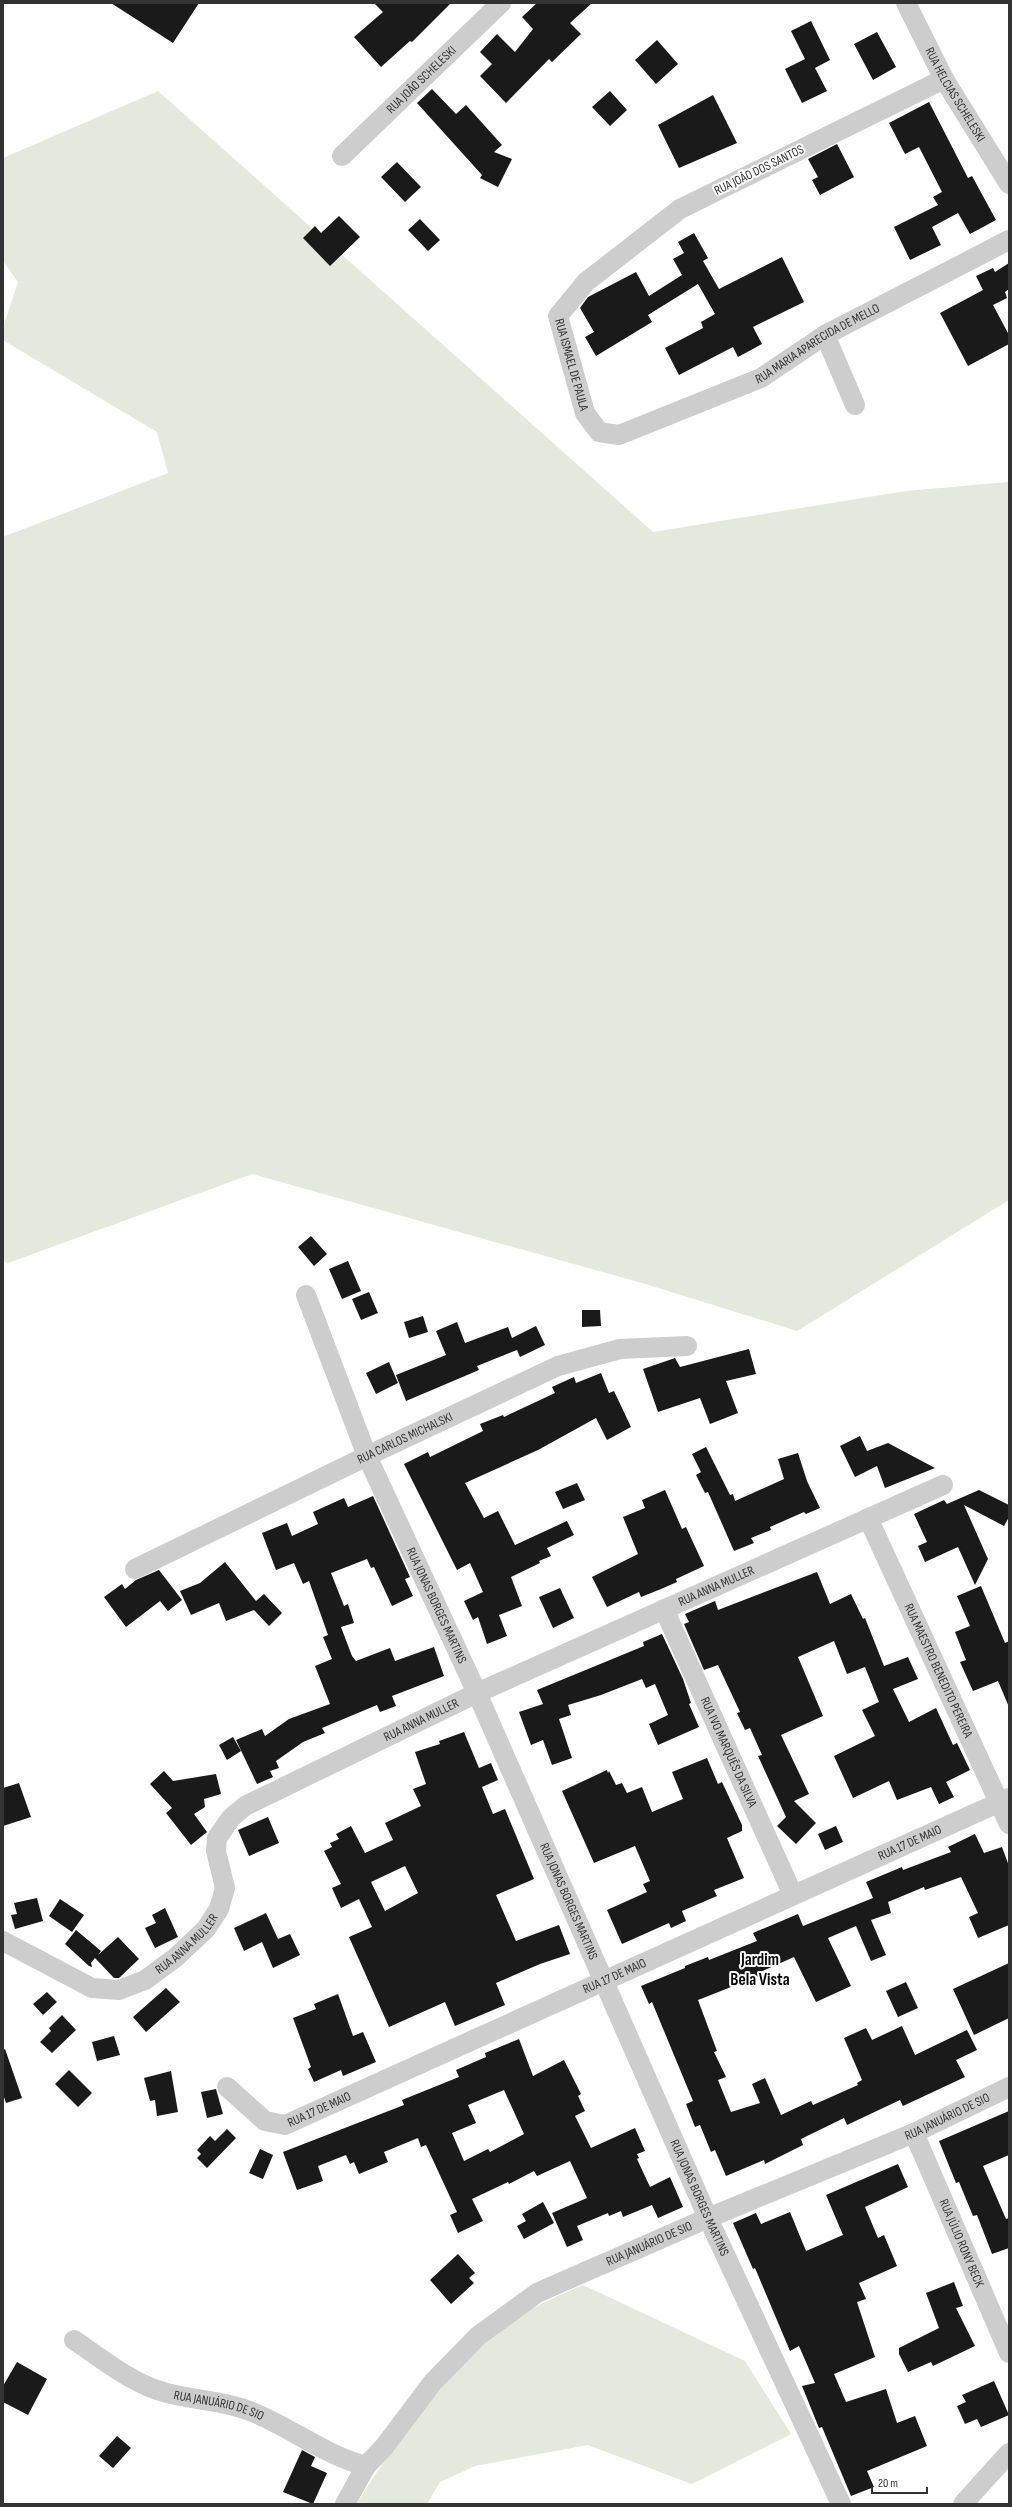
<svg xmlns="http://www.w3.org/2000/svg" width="1012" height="2507" font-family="'Sofia Sans Condensed',sans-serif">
<rect width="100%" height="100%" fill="#fff"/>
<!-- green -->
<path fill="#e4e8dd" d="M158,91L653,532L906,491L1009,482V1200L797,1331L649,1285L252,1174L8,1263L3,1261V537L168,473L157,432L3,340V328L18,282L3,261V158Z
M583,2285L745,2361L791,2434L692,2484L588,2445L475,2466L440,2482L427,2504H357C394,2441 466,2346 530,2310C547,2300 565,2293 583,2285Z"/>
<!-- building -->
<path fill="#1a1a1a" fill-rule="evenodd" d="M111,3H199L173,43Z
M374,3H451L412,42L410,41L381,67L354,37L383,12Z
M537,3H592L570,23L581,34L552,62L549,59L506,103L480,76L492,64L480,52L497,34L515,52L533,29L522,17Z
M811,21L830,60L815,68L827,91L802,103L785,69L805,59L791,31Z
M877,32L896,67L873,80L854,44Z
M657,40L678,64L656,84L635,60Z
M432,89L456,114L466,105L502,145L494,152L512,159L498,187L480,178L482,175L417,103Z
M610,91L627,110L610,126L592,107Z
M713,95L737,143L679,168L658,125Z
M929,102L968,178L972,176L996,220L970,234L958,213L932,227L941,245L910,260L894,227L938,205L933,197L942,192L919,147L905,154L889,123Z
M837,144L854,177L820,195L812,180L818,177L808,159Z
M397,162L421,187L405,202L381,177Z
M339,216L360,237L330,266L303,238L315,226L321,233Z
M420,219L440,240L428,251L408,230Z
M694,233L708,258L703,261L719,289L782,257L804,302L753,327L762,344L738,357L733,347L679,375L665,348L703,328L701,322L715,314L698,284L648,315L652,322L596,356L585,337L594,332L580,308L588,297L636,272L649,296L682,275L673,259L684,253L678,242Z
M1009,263V289L1005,292L1007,298L993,305L1009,335V344L968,366L940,313L983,290L976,276L993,268L995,272Z
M311,1236L327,1254L314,1266L298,1247Z
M348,1261L361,1291L342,1299L329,1269Z
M369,1292L378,1313L361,1320L352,1299Z
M582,1310H600L601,1326L582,1327Z
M423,1316L428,1332L409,1338L404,1322Z
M457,1322L465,1343L508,1327L512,1338L536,1326L545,1345L520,1357L517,1350L477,1366L479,1370L406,1401L396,1375L446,1355L436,1331Z
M749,1349L756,1374L726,1381L738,1413L710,1424L700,1398L658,1412L643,1369L675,1358L680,1367Z
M389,1362L398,1383L376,1394L366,1373Z
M601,1373L609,1393L614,1391L631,1427L607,1440L596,1418L538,1450L465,1483L484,1518L498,1511L515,1545L567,1521L574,1535L547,1548L551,1556L539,1561L540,1563L511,1577L522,1606L499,1615L507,1636L487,1644L478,1617L473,1620L464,1601L483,1592L470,1563L457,1570L404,1464L428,1452L430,1457L483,1431L480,1424L503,1415L504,1417L555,1393L552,1387L574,1377L576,1383Z
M860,1436L867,1451L888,1443L935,1468L885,1488L877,1466L855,1477L840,1446Z
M706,1447L730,1495L733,1494L735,1501L784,1479L778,1459L798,1453L807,1481L820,1508L806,1514L804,1512L770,1527L771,1530L751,1538L754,1543L734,1551L708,1492L705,1493L696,1475L701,1472L692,1454Z
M577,1483L585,1500L563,1509L555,1492Z
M665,1490L682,1529L686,1527L704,1566L676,1579L677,1582L661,1589L641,1597L639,1592L607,1607L592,1577L638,1554L623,1517L645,1508L642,1500Z
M979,1490L1009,1505V1517L1004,1526L964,1505L988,1559L975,1585L958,1547L925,1562L918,1546L927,1542L914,1514L944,1500L947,1504Z
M373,1496L410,1577L405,1579L413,1596L392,1606L374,1567L371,1568L367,1559L331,1573L344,1606L348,1604L354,1623L341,1627L352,1656L356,1661L390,1648L395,1661L434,1647L444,1676L392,1696L396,1706L380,1712L377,1705L322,1728L325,1733L303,1742L276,1761L279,1768L270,1771L273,1777L257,1784L236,1740L262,1729L265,1736L289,1719L330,1704L315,1666L332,1659L323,1637L328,1635L309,1581L303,1584L294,1563L276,1570L262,1533L287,1523L292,1536L318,1524L313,1512L344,1498L348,1507Z
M225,1562L256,1601L264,1594L282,1613L269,1626L254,1610L226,1621L219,1603L191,1615L180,1591L200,1583Z
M159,1570L182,1600L168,1611L160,1601L126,1627L104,1597L122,1584L125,1589L136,1580Z
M817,1572L830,1604L851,1594L863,1619L865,1618L884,1666L908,1657L918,1679L893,1689L909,1722L936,1708L953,1745L957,1743L970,1770L946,1782L954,1797L939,1804L931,1787L897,1800L889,1781L853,1798L834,1756L875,1736L862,1710L879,1702L865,1667L847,1674L834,1641L798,1657L823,1716L781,1735L809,1794L794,1801L816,1823L796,1844L777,1826L786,1817L758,1756L762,1755L750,1728L745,1730L737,1713L740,1712L718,1665L704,1670L684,1624L689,1622L685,1614L715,1601L718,1610Z
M981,1586L1005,1643L1009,1641V1707L998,1681L973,1691L960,1662L966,1660L955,1632L970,1626L957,1596Z
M560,1588L574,1618L553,1628L539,1597Z
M662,1634L683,1679L691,1703L689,1704L699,1727L658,1745L649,1724L668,1715L655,1684L646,1688L642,1679L601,1695L568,1705L571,1715L559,1719L572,1758L552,1765L543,1740L531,1745L519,1712L543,1704L537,1690L644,1646L643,1642Z
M464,1732L479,1768L491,1763L498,1780L482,1787L493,1814L505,1809L534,1879L496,1895L516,1941L559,1925L570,1954L540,1964L496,1983L505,2005L455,2026L445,2002L389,2027L349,1937L372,1927L359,1899L341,1908L332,1888L341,1884L324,1851L332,1847L330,1843L339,1839L336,1834L351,1826L365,1853L393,1840L385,1823L421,1806L413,1789L426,1784L415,1752L440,1744L439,1741ZM405,1866L418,1893L385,1911L371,1882Z
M233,1737L241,1751L227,1760L219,1745Z
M707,1758L718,1784L722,1782L742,1825V1831L727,1838L744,1878L714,1890L717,1896L682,1911L686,1921L671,1928L669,1923L622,1944L607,1910L647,1892L643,1884L650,1881L635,1846L594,1863L562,1791L607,1770L608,1773L609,1771L616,1785L622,1783L627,1793L642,1787L652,1812L683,1799L672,1772Z
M164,1771L173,1781L216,1774L221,1794L204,1799L205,1807L194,1814L207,1832L191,1845L166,1813L172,1808L150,1784Z
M19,1783L31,1817L3,1826V1788Z
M268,1817L279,1843L249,1856L238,1830Z
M836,1826L843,1842L825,1850L818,1834Z
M975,1834L984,1853L1002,1847L1009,1866V1925L978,1938L969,1917L978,1913L961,1877L925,1890L924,1887L888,1902L891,1913L871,1920L886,1955L871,1961L856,1926L828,1938L851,1986L816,2002L794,1957L758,1973L759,1976L698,2000L717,2051L714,2052L726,2077L718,2080L731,2112L760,2103L752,2084L765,2078L781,2115L811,2101L813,2105L858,2085L857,2083L862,2080L844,2038L866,2028L872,2040L902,2026L915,2055L967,2030L977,2050L956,2060L965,2077L903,2106L900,2100L847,2125L844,2118L801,2139L803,2145L765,2164L764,2160L726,2176L715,2150L711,2152L700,2125L695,2127L686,2104L693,2101L652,2002L649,2004L641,1986L685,1968V1966L708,1957L709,1960L757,1941L753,1933L798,1914L803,1926L873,1898L866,1882L902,1867L903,1870L951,1852L948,1847Z
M37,1898L43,1921L15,1929L11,1915L17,1914L14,1903Z
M60,1899L84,1915L72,1932L49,1916Z
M165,1908L178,1937L155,1948L145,1928L156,1923L152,1915Z
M266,1913L278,1939L290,1934L300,1955L273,1968L262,1942L244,1951L234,1928Z
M76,1930L101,1951L98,1955L118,1937L139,1959L119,1978H114L95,1958L91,1963L92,1967L89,1966L65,1944Z
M1009,1963V2018L974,2035L953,1989Z
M906,1982L918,2008L898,2017L886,1991Z
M166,1988L180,2002L146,2032L133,2017Z
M47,1992L57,2002L43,2015L33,2004Z
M338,1994L353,2036L363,2032L376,2062L343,2076L341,2070L314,2082L308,2069L311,2067L293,2018L316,2009L314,2004Z
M62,2015L76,2030L52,2053L40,2042L51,2031L49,2028Z
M114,2036L120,2055L97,2061L92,2042Z
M519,2039L533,2076L564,2060L581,2094L578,2096L585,2111L575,2116L591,2148L635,2128L645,2151L637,2154L639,2158L637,2159L650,2187L670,2177L683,2207L658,2218L652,2205L623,2217L621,2211L609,2216L608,2213L577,2226L583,2240L567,2247L552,2213L587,2198L570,2161L537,2176L534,2171L509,2184L508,2182L472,2199L483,2221L458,2233L450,2215L457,2212L426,2145L421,2147L418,2138L384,2152L388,2162L359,2174L354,2162L350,2164L346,2155L318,2166L323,2181L297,2190L283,2152L404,2105L402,2100L459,2077L456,2070L486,2057L485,2053ZM504,2090L524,2134L490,2152L488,2149L464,2161L452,2133L476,2123L468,2105Z
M5,2049L22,2098L6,2103L3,2094V2050Z
M69,2070L92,2093L78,2107L55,2084Z
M171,2071L178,2112L157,2116L155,2100L150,2101L144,2078Z
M216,2089L223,2114L207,2118L201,2092Z
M1009,2111V2155L983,2166L1006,2219L1009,2218V2248L992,2254L977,2215L973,2216L959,2182L956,2183L939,2141Z
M227,2129L236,2138L207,2168L197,2158L201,2154L197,2150L210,2136L215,2141Z
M260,2149L273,2155L263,2179L249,2173Z
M898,2164L908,2187L865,2207L878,2238L884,2235L897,2266L859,2283L866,2299L857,2302L875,2357L834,2374L846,2402L886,2389L897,2423L915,2416L927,2446L867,2471L874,2487L851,2496L822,2427L819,2428L802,2386L815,2383L799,2346L790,2351L755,2268L753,2269L733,2223L756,2213L761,2224L790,2212L806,2251L843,2235L826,2195Z
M543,2202L554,2223L524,2239L517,2226L526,2221L522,2214Z
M458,2254L475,2273L469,2278L474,2283L451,2304L430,2280Z
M954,2282L963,2306L956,2308L975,2346L933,2366L931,2362L908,2372L899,2354V2348L939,2328L926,2293Z
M17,2362L47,2379L28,2415L3,2402V2386Z
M994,2381L1009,2415L981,2427L977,2419L965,2424L957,2406L966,2402L962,2395Z
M117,2436L131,2448L113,2468L99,2456Z
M302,2450L315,2457L311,2466L327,2473L313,2504L283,2492Z"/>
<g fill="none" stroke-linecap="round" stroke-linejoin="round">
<!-- street -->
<g stroke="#cdcdcd" stroke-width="20">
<path id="s1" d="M906,3L944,79L1009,184"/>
<path id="s2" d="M944,79L680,209L586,282L558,316L585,413L599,432L619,435L761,378L825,335L1009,240"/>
<path id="s3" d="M342,156L501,3"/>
<path d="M825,335L855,405"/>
<path id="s4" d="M306,1295L367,1456L477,1693L708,2218L841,2504"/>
<path id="s5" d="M868,1518L1009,1824"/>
<path id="s6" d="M135,1569L367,1456L558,1366L620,1349L687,1346"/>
<path id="s7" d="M664,1609L793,1895"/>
<path id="s8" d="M3,1941L92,1988L119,1990L145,1980L175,1958L206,1929L219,1909L225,1888L216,1851L217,1838L231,1818L245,1806L477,1693L943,1485"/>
<path id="s9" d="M227,2087L265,2121L285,2125L1009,1798"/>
<path id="s10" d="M914,2133L1009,2353"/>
<path id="s11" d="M74,2340C102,2359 129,2381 160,2391C192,2401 226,2400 257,2414C294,2430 327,2456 366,2466"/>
<path id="s12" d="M345,2504L366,2466L384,2447L433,2382L478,2336L537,2293L708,2218L914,2133L1009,2087"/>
<path d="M963,2504L1009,2453"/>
</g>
</g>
<g text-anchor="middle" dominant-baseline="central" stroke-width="4" stroke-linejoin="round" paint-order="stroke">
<!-- street labels -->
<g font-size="13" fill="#333" stroke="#fff">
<text stroke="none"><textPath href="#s3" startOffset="110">RUA JOÃO SCHELESKI</textPath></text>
<text stroke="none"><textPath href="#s1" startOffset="104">RUA HELCIAS SCHELESKI</textPath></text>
<text transform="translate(759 170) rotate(-26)">RUA JOÃO DOS SANTOS</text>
<text stroke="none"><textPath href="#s2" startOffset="821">RUA MARIA APARECIDA DE MELLO</textPath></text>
<text stroke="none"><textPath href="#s2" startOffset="508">RUA ISMAEL DE PAULA</textPath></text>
<text stroke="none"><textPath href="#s6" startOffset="300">RUA CARLOS MICHALSKI</textPath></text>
<text stroke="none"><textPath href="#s8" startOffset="895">RUA ANNA MULLER</textPath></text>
<text stroke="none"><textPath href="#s4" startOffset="337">RUA JONAS BORGES MARTINS</textPath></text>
<text stroke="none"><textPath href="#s5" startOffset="168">RUA MAESTRO BENEDITO PEREIRA</textPath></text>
<text stroke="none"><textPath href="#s8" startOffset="571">RUA ANNA MULLER</textPath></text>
<text stroke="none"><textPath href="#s7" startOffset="157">RUA IVO MARQUÊS DA SILVA</textPath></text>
<text stroke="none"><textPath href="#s9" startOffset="757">RUA 17 DE MAIO</textPath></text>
<text stroke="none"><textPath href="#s4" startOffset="661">RUA JONAS BORGES MARTINS</textPath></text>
<text stroke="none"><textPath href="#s8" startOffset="211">RUA ANNA MULLER</textPath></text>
<text stroke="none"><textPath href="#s9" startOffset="433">RUA 17 DE MAIO</textPath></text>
<text stroke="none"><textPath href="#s9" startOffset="109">RUA 17 DE MAIO</textPath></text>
<text stroke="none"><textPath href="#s12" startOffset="735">RUA JANUÁRIO DE SIO</textPath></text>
<text stroke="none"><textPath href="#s4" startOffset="985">RUA JONAS BORGES MARTINS</textPath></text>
<text stroke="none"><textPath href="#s12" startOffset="411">RUA JANUÁRIO DE SIO</textPath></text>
<text stroke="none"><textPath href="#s10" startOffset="120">RUA JÚLIO RONY BECK</textPath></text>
<text stroke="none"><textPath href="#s11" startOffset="161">RUA JANUÁRIO DE SIO</textPath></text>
</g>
<!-- district labels -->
<g font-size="17" font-weight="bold" fill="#000" stroke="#fff">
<text x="760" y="1960">Jardim<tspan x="760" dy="20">Bela Vista</tspan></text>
</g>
</g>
<!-- border -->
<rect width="1012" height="2507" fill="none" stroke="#333333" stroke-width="8"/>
<!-- scale -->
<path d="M872 2487v6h55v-6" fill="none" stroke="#333333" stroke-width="2"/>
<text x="878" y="2487" font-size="12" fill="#333333" stroke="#ffffff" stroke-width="3" paint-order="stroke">20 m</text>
</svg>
